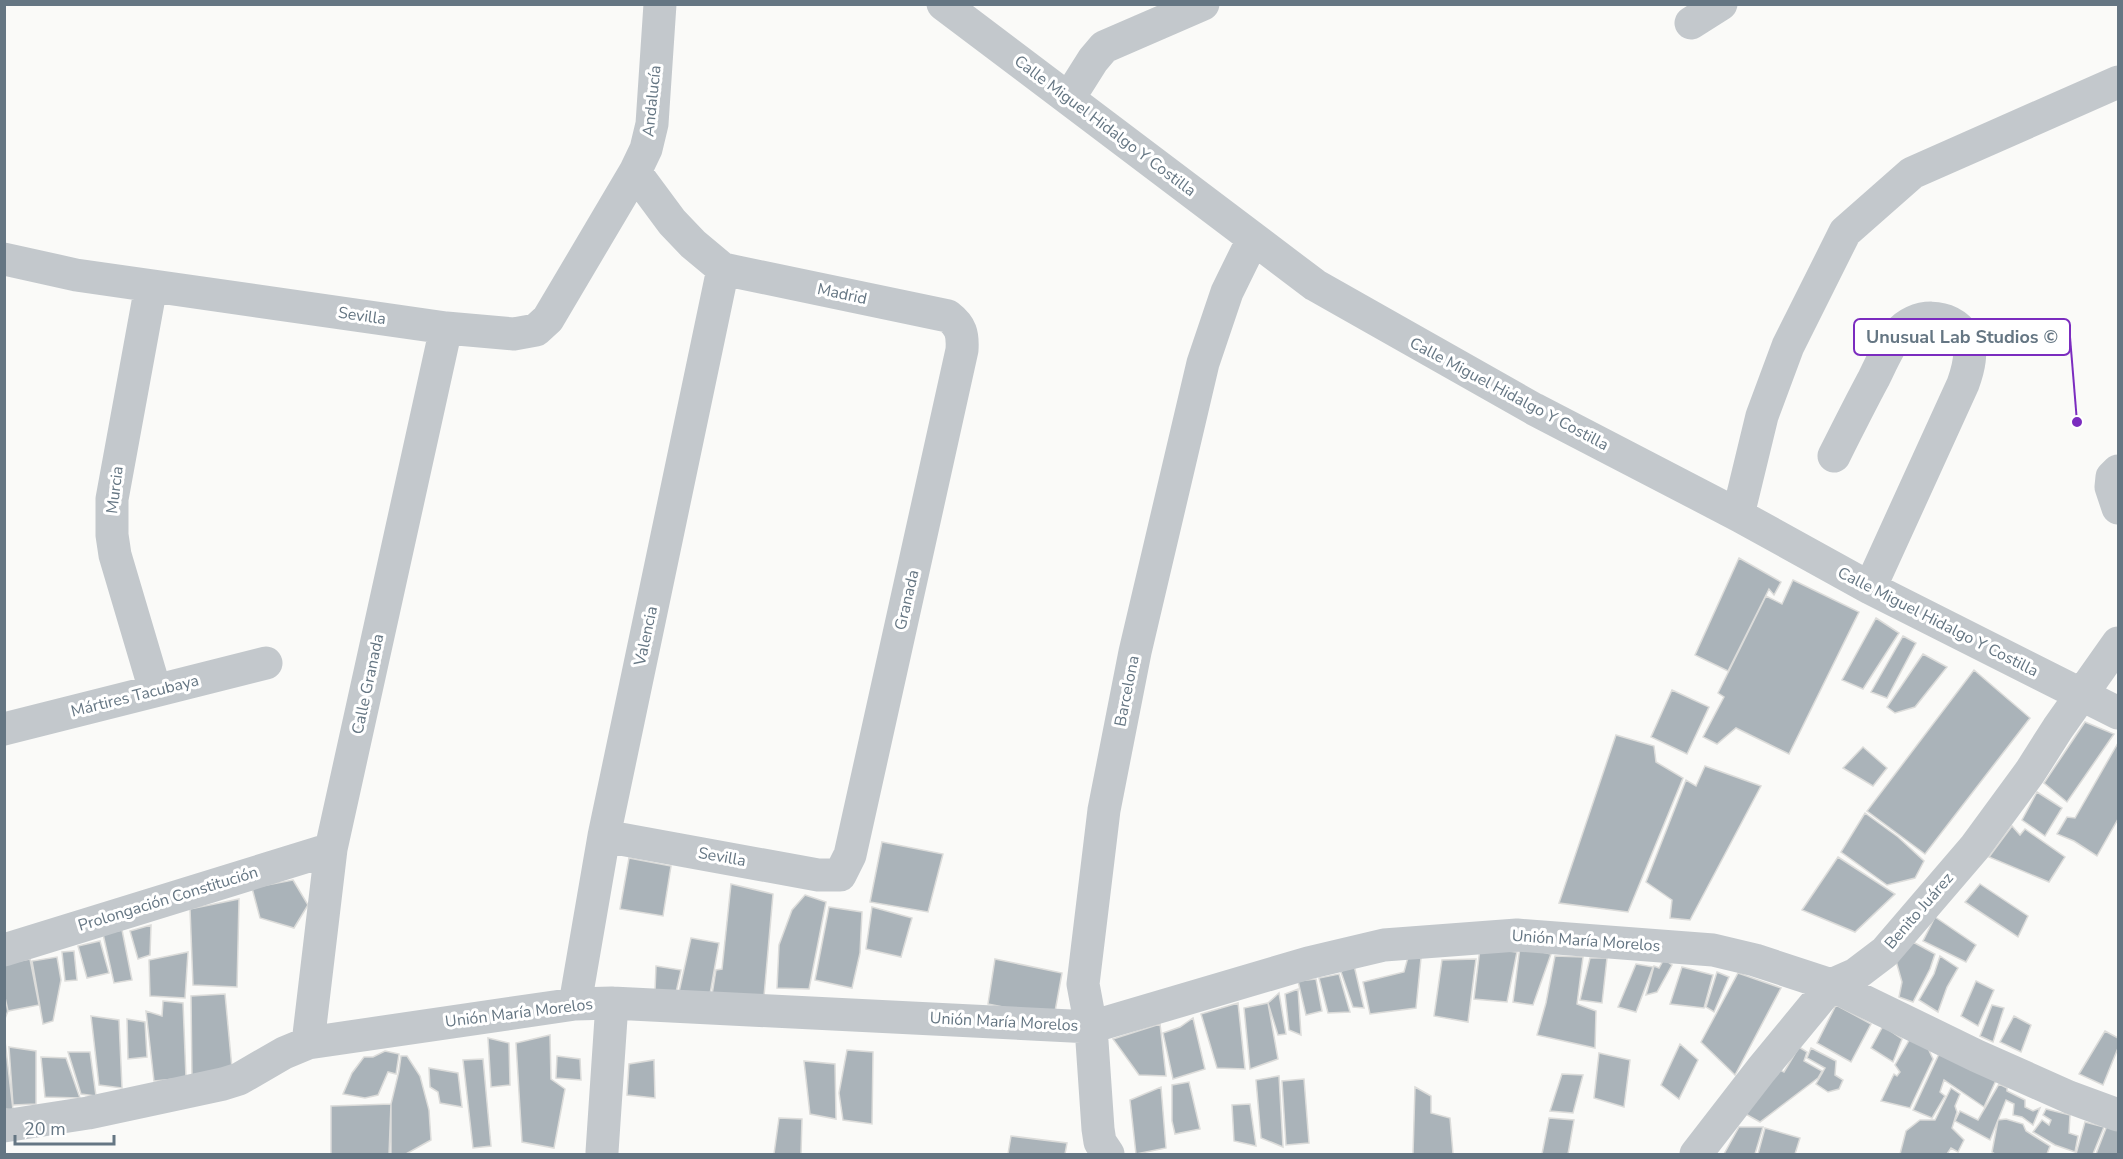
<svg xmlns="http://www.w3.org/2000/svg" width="2123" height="1159" font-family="'Nunito Sans',sans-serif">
<rect width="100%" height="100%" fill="#fafaf8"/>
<!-- building -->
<path fill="#aab3b9" stroke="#dcdcda" stroke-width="1.5" d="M1739,558L1781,582L1774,595L1769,589L1728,671L1695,655Z
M1793,580L1859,612L1789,754L1736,728L1717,744L1703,737L1724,697L1718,693L1766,596L1782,604Z
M1876,618L1899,633L1863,689L1842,680Z
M1903,636L1916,643L1887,698L1871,692Z
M1923,654L1947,667L1915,707L1895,713L1887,707Z
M1974,670L2030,718L1925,854L1867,811Z
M1672,690L1709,707L1687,754L1651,737Z
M2085,722L2114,734L2067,802L2044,783Z
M1616,735L1654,746L1656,762L1683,778L1628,912L1559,903Z
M2118,743V819L2097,856L2074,841L2057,834L2067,817L2075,818Z
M1863,747L1887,768L1873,786L1843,768Z
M1705,766L1761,786L1690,920L1670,918L1672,900L1646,882L1686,780L1696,786Z
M2037,792L2062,808L2045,836L2022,820Z
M1865,813L1898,837L1924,861L1915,878L1887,885L1841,852Z
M2012,826L2020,835L2025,829L2065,857L2049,882L1989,857Z
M882,842L943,854L928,912L870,902Z
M1838,857L1895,894L1855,932L1802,910Z
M629,858L671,866L663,916L620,909Z
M293,880L308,905L294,928L260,918L252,888Z
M731,884L773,894L764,996L712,995L716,970L722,969Z
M1980,884L2028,916L2018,937L1965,902Z
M805,895L826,902L809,989L777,988L779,945L792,910Z
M239,899L237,987L193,985L190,909Z
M829,907L862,912L860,953L852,988L815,980Z
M872,907L912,918L901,957L866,949Z
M1935,917L1976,945L1966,962L1923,941Z
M151,925L150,955L138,959L130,931Z
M122,930L132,980L114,983L103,934Z
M691,938L719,943L710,994L679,992Z
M100,941L109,973L87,978L78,946Z
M1913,942L1935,954L1930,969L1913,1002L1899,997L1902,982L1896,961Z
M1520,947L1551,954L1533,1005L1513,1002Z
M1480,948L1517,952L1507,1002L1474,999Z
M74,951L77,980L65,981L62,952Z
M188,952L185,998L150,996L149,960Z
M1555,956L1583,957L1577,1004L1596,1011L1595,1048L1537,1035L1546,1003Z
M1940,956L1958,968L1947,987L1938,1012L1919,1000L1934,974Z
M57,957L61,980L53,1021L43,1024L32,961Z
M1408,957L1421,958L1416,1008L1370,1014L1363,982L1404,972Z
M1590,958H1607L1602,1003L1580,1000Z
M30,959L39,1005L8,1011L4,993V964Z
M995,959L1062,973L1054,1017L988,1004Z
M1476,959L1468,1022L1434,1016L1442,960Z
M1664,959L1672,965L1657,992L1646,995L1654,966L1659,968Z
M1353,961L1364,1008L1353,1007L1341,972Z
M1636,964L1653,967L1636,1012L1618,1007Z
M656,966L681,970L675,997L655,991Z
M1682,967L1713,975L1704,1008L1670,1004Z
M1717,972L1729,977L1714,1012L1706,1007Z
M1738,973L1781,988L1735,1075L1701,1042Z
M1339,974L1350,1012L1328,1013L1319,978Z
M1316,979L1322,1011L1306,1015L1298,981Z
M1976,981L1994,990L1978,1026L1961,1016Z
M1298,989L1301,1035L1289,1030L1285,994Z
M4,993L8,1011L4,1021Z
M1279,993L1286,1034L1278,1035L1268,1003Z
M225,994L233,1079L192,1080L191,996Z
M163,1001L183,1003L186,1078L154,1081L146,1011L162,1016Z
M1238,1003L1245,1069L1217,1068L1201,1014Z
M1268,1003L1278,1059L1250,1069L1244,1008Z
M1836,1005L1871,1024L1851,1062L1817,1043Z
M1992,1005L2004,1008L1993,1042L1980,1036Z
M91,1016L119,1020L122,1088L99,1085Z
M2014,1016L2031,1025L2021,1052L2000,1042Z
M1193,1018L1205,1069L1173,1079L1163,1033L1180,1027Z
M127,1019L145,1022L147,1057L128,1059Z
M1160,1024L1166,1076L1139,1075L1113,1039Z
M1883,1026L1902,1039L1893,1062L1871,1048Z
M2105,1031L2118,1038V1048L2103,1085L2079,1074Z
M4,1032L13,1110L4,1109Z
M550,1035L551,1079L565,1089L554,1148L522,1142L516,1043Z
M1911,1037L1926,1044L1933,1059L1910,1108L1881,1101L1894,1074L1897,1076L1900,1072L1895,1065Z
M488,1038L509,1043L510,1085L491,1087Z
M1680,1044L1698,1060L1679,1099L1661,1085Z
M9,1047L36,1051V1104L13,1105Z
M1799,1047L1807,1052L1804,1061L1822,1071L1818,1078L1760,1122L1742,1112L1771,1066L1784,1072Z
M1811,1048L1836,1061L1835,1075L1843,1080L1839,1089L1828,1092L1816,1084L1825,1068L1807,1058Z
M847,1050L873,1052L872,1124L843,1120L839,1093Z
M385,1051L399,1054L396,1074L388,1072L378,1095L365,1098L343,1094L352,1073L364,1057H373Z
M68,1052H90L96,1096L81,1094Z
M1599,1053L1630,1060L1624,1107L1594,1098Z
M1939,1054L1997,1078L1984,1107L1944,1080L1940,1092L1945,1096L1932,1118L1913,1110Z
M401,1056H407L420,1076L429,1110L431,1140L406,1154H391V1104L399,1071Z
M557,1056L580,1059L581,1080L556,1078Z
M41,1057L66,1058L80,1098L45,1097Z
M483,1059L491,1146L473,1148L463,1060Z
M654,1060L655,1098L627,1095L629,1064Z
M804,1061L835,1064L836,1119L810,1114Z
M429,1068L458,1073L462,1107L440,1103L438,1092L430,1087Z
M1562,1074L1583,1075L1573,1113L1550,1111Z
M1279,1076L1283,1147L1261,1138L1256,1080Z
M1304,1079L1309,1143L1286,1145L1282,1081Z
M1189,1082L1200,1129L1175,1134L1172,1121V1085Z
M1999,1084L2007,1088V1091L2025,1100V1107L2033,1111L2040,1108L2033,1125L2022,1117L2013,1115L2014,1104L2006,1100L1990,1140L1955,1121L1960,1111L1978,1120Z
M1161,1087L1166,1148L1136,1154L1130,1100Z
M1415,1087L1431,1096V1113L1450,1118L1453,1154H1413Z
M1951,1088L1960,1094L1955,1106L1957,1112L1952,1128L1964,1140L1958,1152L1951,1148L1947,1154H1900L1906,1131L1920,1120H1935Z
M391,1104L389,1154H331V1106Z
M1250,1104L1256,1146L1234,1141L1232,1105Z
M2046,1109L2070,1115L2069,1133L2078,1136L2075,1152L2055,1145L2033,1132L2042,1120L2049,1125L2051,1120L2043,1115Z
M779,1118L802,1119L801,1154H774Z
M1549,1118L1574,1120L1568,1154H1542Z
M2006,1119L2023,1124L2026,1131L2050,1146L2047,1154H1995L1992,1152L1998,1120Z
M2085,1122L2104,1127L2093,1154H2076Z
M2108,1123L2118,1127V1154H2096Z
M1739,1127H1763L1755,1154H1724Z
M1765,1128L1800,1138L1795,1154H1758Z
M1011,1136L1067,1143L1065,1154H1008Z"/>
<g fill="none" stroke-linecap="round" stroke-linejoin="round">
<!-- minor -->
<path stroke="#c3c8cc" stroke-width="33" d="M943,4L1315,285L1534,409L1738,515L1870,588L2118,713
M1691,23L1721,4
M1069,98L1093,60L1104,47L1203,4
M4,259L76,275L446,328L514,334L536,330L548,319L635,172
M151,286L112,499V535L115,555L155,690
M1834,456C1847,430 1860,404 1874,378C1881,364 1888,347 1898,334C1915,313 1949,312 1965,336C1974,350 1968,370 1963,384L1870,588
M2118,471L2112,477L2111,487L2118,508
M1738,515L1762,416L1788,346L1845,232L1912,173L2118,82
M4,729L266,663
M604,836L818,875H840L850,855L962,350C963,334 961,326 948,316L723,269L693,244L672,222L635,172L646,149L652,124L660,4
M4,950L331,849
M575,1004L604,836L723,269
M308,1043L331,849L446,328
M4,1126L88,1113L223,1084L239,1079L284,1053L308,1043L575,1004L612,1003L1091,1027L1308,963L1384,945L1517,935L1713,950L1755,960L1831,985L1977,1056L2069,1097L2118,1115
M602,1152L612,1003
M1108,1154L1100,1142L1098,1129L1091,1027L1083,984L1104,810L1135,652L1203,363L1227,292L1253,239
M1696,1154L1761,1070L1831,985L1856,974L1885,952L1975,847L2030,772L2058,728L2118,643"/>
</g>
<g text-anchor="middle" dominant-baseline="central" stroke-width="6" stroke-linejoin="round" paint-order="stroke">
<!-- street labels -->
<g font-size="16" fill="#657683" stroke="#fff">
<text transform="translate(652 101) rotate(-84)">Andalucía</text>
<text transform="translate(1105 126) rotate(37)">Calle Miguel Hidalgo Y Costilla</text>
<text transform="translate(842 294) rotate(12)">Madrid</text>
<text transform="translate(362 316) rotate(8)">Sevilla</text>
<text transform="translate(1509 394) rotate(28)">Calle Miguel Hidalgo Y Costilla</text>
<text transform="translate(115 490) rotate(-83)">Murcia</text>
<text transform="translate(907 600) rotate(-77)">Granada</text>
<text transform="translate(1938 622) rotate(27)">Calle Miguel Hidalgo Y Costilla</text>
<text transform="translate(646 636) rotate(-78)">Valencia</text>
<text transform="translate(368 684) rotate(-78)">Calle Granada</text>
<text transform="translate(1127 691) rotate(-79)">Barcelona</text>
<text transform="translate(135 696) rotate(-14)">Mártires Tacubaya</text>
<text transform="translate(722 857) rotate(10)">Sevilla</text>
<text transform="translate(168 899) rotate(-17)">Prolongación Constitución</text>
<text transform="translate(1919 911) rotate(-49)">Benito Juárez</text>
<text transform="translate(1586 941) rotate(4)">Unión María Morelos</text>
<text transform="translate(519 1013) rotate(-7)">Unión María Morelos</text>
<text transform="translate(1004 1022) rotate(3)">Unión María Morelos</text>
</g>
</g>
<!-- callouts -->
<path fill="none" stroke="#7b2cbf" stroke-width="2" d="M2077 422L2070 337"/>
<circle fill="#7b2cbf" stroke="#fff" stroke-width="2" cx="2077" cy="422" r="6"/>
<rect fill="#fff" stroke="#7b2cbf" stroke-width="2" x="1854" y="319" width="216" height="36" rx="6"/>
<g font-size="18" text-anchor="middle" font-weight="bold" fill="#657683">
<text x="1962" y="343">Unusual Lab Studios ©</text>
</g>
<!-- border -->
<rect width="2123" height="1159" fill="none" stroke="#657683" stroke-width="12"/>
<!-- scale -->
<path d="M15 1135v9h99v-9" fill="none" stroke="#657683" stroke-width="3"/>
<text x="24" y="1135" font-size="18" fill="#657683" stroke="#ffffff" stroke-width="4.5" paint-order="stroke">20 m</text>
</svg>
